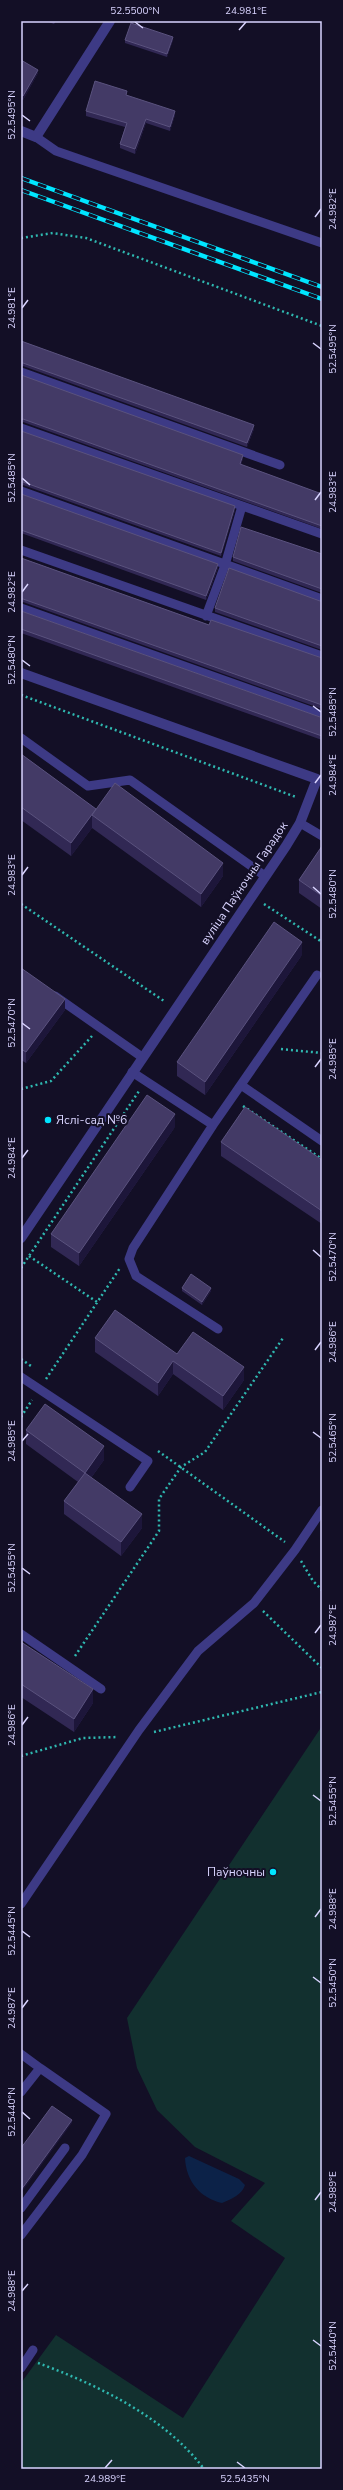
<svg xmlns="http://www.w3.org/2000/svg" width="343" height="2490" font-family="'Nunito Sans',sans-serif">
<rect width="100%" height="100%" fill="#130f26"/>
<!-- green -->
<path fill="#12302f" d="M322,1726V2469H21V2383L56,2335L183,2418L285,2258L231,2221L265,2183L195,2147L157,2110L137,2068L127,2018Z"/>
<!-- water -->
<path fill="#0c2248" d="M189,2156L239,2179L245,2185C242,2195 231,2199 222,2203C200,2198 186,2181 185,2158Z"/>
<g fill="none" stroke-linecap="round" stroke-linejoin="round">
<!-- path -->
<path stroke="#2fb8b0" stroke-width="2.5" stroke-dasharray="2 3" stroke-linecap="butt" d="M21,238L53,233L86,238L322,326
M21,695L296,797
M21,904L164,1001
M264,904L322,942
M281,1049L322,1053
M21,1089L51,1081L92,1036
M243,1106L322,1159
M29,1256L97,1302
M21,1268L139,1091
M21,1359L31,1366
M46,1379L120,1268
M21,1417L32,1400
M158,1451L285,1542
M301,1561L313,1581L322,1590
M263,1611L322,1668
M75,1656L159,1531V1499L181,1467L205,1452L283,1338
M154,1732L322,1692
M21,1756L83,1738L118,1737
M38,2363C98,2385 165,2417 204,2469"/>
<!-- lane -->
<path stroke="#3d3a85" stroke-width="9" d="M36,137L56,151L322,243
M21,372L280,465
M21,428L322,534
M21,491L322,599
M21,550L322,656
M21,608L322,715
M206,616L225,565L242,506
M21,738L88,786L130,780L265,876
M300,823L322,836
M55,996L142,1057
M132,1072L213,1125
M241,1085L322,1141
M218,1329L136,1276L129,1259L133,1248L213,1125L317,975
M21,1377L148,1461L130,1487
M21,1634L101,1689
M21,1904L139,1730L198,1651L254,1603L295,1550L322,1510
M21,2054L40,2068L21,2092
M21,2208L65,2148
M21,2235L82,2155L106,2114L40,2068
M21,2368L33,2350"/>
<!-- street -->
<path stroke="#3d3a85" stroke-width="10" d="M21,131L36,137L110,21
M21,673L317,779L300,823L286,846L21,1238"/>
<defs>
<path id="rail" d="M21,178L322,287
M21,190L322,299"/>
</defs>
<!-- rail casing -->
<use href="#rail" stroke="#00e5ff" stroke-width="4.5"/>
<!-- rail -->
<use href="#rail" stroke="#130f26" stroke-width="3" stroke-dasharray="9" stroke-linecap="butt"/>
</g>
<!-- wall -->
<path fill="#312854" d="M46,21H56L54,24Z
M125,40H173L167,57L125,43Z
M21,60L38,73L23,100L21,98Z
M127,96L175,115L170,131L146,123L135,154L120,148V144L125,127L86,116V111Z
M21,341L254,429L247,447L23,366L21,367Z
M21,375L243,458L241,465L322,494V529L23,422Z
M21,431L235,510L221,556L23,485L21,486Z
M21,494L218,568L206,600L21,533Z
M322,554V593L233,561V557Z
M21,558L209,625L322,658V709L23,602L21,603Z
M320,601H322V650L215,612V608Z
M21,611L320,717L322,716V740L21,633Z
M21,754L96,809L223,876L201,907L92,828L71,856L21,820Z
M322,846V909L299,893V880Z
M302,955L205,1095L177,1076V1062Z
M21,968L65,1010L26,1063L21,1060Z
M175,1127L79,1266L51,1247V1234Z
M221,1142L322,1160V1224L221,1156Z
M182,1288L211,1291L202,1305L182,1291Z
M95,1338L177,1354L244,1380L223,1410L173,1374L158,1396L95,1352Z
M26,1430L104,1460L91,1478L142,1528L121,1556L64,1514V1501L78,1482L26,1444Z
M21,1642L93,1703L74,1732L21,1697Z"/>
<!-- shaded-wall -->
<path fill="#1d163a" d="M173,37V40L167,57V54Z
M38,70V73L23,100V96Z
M175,111V115L170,131V127Z
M146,119V123L135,154V149Z
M23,419V422L21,423V420Z
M254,425V429L247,447V443Z
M243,455V458L240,468V464Z
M235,506V510L221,556V553Z
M218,564V568L206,600V596Z
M92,815V828L71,856V843Z
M223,863V876L201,907V894Z
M302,942V955L205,1095V1082Z
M65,999V1010L26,1063V1052Z
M175,1114V1127L79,1266V1253Z
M211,1288V1291L202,1305V1302Z
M173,1361V1374L158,1396V1383Z
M244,1367V1380L223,1410V1396Z
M104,1446V1460L85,1486V1473Z
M142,1514V1528L121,1556V1542Z
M93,1689V1703L74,1732V1719Z
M72,2120V2123L21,2193V2190Z"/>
<!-- building -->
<path fill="#433a66" stroke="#5a527e" d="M131,23L173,37L167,54L125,40Z
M21,60L38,70L23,96L21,95Z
M95,81L127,91L126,95L175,111L170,127L146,119L135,149L120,144L127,123L86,111Z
M21,341L254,425L247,443L23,363H21Z
M21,375L243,455L240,464L322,494V526L23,419L21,420Z
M21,431L235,506L221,553L23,482H21Z
M21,494L218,564L206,596L21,530Z
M241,527L322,554V589L233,557Z
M21,558L209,625L211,620L322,658V705L23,599H21Z
M229,568L320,601H322V646L215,608Z
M21,611L320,717L322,716V736L21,629Z
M21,754L96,809L71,843L21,807Z
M115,783L223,863L201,894L92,815Z
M322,846V896L299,880Z
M274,922L302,942L205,1082L177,1062Z
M21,968L65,999L26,1052L21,1049Z
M147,1095L175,1114L79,1253L51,1234Z
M245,1107L322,1160V1211L221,1142Z
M191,1274L211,1288L202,1302L182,1288Z
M115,1310L177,1354L193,1332L244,1367L223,1396L173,1361L158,1383L95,1338Z
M45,1404L104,1446L85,1473L26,1430Z
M85,1473L142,1514L121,1542L64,1501Z
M21,1642L93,1689L74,1719L21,1684Z
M52,2106L72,2120L21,2190V2148Z"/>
<!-- ticks -->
<path fill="none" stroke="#d9d4ff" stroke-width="1.5" d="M135,22L143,28M239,30L246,22M22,115L30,121M315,217L321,209M22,308L28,300M313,343L321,349M22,478L30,485M315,500L321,492M22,592L28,584M22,660L30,666M313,706L321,712M315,783L321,775M22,875L28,867M313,887L321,894M22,1023L30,1029M315,1067L321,1059M22,1158L28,1150M313,1250L321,1257M315,1350L321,1342M313,1432L321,1438M22,1441L28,1434M22,1568L30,1574M315,1633L321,1625M22,1725L28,1717M313,1795L321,1801M315,1917L321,1909M22,1931L30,1937M313,1977L321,1983M22,2008L28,2000M22,2112L30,2119M315,2200L321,2192M22,2291L28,2284M313,2340L321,2346M237,2462L245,2468M105,2468L112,2460"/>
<!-- markers -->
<g fill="#00e5ff" stroke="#130f26" stroke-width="1.5">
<circle cx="48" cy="1120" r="4"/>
<circle cx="273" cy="1872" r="4"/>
</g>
<g text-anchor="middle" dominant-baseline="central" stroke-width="4" stroke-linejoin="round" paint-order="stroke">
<!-- street labels -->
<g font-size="12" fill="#d9d4ff" stroke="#130f26">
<text transform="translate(244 883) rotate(-56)">вуліца Паўночны Гарадок</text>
</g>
<!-- poi labels -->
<g font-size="12" fill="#d9d4ff" stroke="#130f26" text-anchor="start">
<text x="56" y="1120">Яслі-сад №6</text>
<text x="265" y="1872" text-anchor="end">Паўночны</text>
</g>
</g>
<!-- border -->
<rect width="343" height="2490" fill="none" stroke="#130f26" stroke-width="44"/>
<rect x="22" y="22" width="299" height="2446" fill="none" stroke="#d9d4ff" stroke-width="1.5"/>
<g font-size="10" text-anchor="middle" fill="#d9d4ff">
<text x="135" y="14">52.5500°N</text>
<text x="246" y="14">24.981°E</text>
<text transform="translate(11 115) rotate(-90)" y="4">52.5495°N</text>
<text transform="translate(332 209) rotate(-90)" y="4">24.982°E</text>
<text transform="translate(11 308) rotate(-90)" y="4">24.981°E</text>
<text transform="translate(332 349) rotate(-90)" y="4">52.5495°N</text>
<text transform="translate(11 478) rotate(-90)" y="4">52.5485°N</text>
<text transform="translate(332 492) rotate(-90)" y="4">24.983°E</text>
<text transform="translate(11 592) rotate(-90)" y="4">24.982°E</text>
<text transform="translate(11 660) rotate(-90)" y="4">52.5480°N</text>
<text transform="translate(332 712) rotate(-90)" y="4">52.5485°N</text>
<text transform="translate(332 775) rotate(-90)" y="4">24.984°E</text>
<text transform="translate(11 875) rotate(-90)" y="4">24.983°E</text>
<text transform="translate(332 894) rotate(-90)" y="4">52.5480°N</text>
<text transform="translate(11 1023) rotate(-90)" y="4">52.5470°N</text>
<text transform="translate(332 1059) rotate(-90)" y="4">24.985°E</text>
<text transform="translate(11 1158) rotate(-90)" y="4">24.984°E</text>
<text transform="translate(332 1257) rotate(-90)" y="4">52.5470°N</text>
<text transform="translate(332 1342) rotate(-90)" y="4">24.986°E</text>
<text transform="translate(332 1438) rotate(-90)" y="4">52.5465°N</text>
<text transform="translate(11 1441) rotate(-90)" y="4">24.985°E</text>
<text transform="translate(11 1568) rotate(-90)" y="4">52.5455°N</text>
<text transform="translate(332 1625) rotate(-90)" y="4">24.987°E</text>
<text transform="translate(11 1725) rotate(-90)" y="4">24.986°E</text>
<text transform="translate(332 1801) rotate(-90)" y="4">52.5455°N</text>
<text transform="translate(332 1909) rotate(-90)" y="4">24.988°E</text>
<text transform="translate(11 1931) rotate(-90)" y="4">52.5445°N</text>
<text transform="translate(332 1983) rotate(-90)" y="4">52.5450°N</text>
<text transform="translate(11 2008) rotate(-90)" y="4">24.987°E</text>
<text transform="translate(11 2112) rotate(-90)" y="4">52.5440°N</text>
<text transform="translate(332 2192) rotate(-90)" y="4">24.989°E</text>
<text transform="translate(11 2291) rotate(-90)" y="4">24.988°E</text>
<text transform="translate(332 2346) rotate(-90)" y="4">52.5440°N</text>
<text x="105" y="2482">24.989°E</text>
<text x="245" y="2482">52.5435°N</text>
</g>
</svg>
